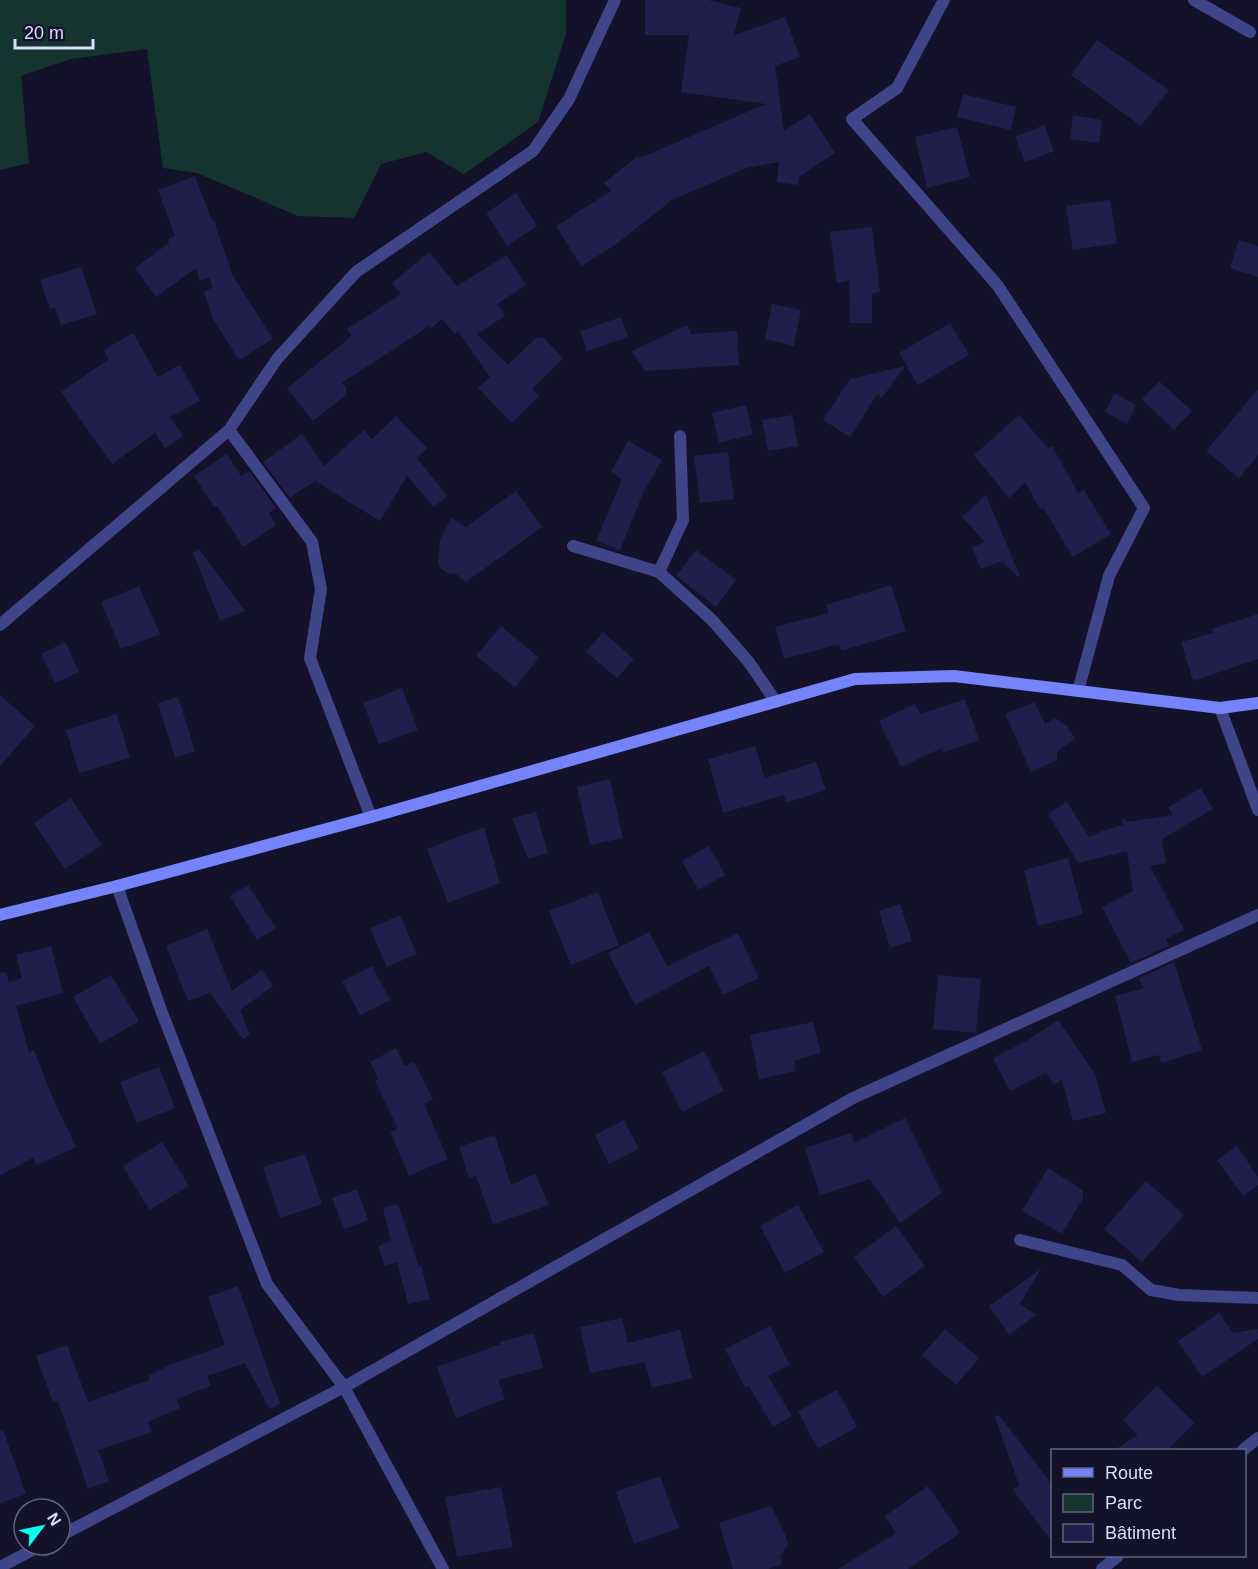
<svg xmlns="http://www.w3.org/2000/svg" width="1258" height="1569" font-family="Arial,sans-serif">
<rect width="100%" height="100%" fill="#13122a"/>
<!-- green -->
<path fill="#15342f" d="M0,0H566V34L538,122L464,174L426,152L381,164L354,218L298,216L197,173L163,168L147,49L71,59L21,76L29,163L0,170Z"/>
<!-- building -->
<path fill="#211e4b" d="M645,0H708L741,8L734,35L785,17L800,57L775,66L784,131L810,114L835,153L799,177L798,185L777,182L779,162L746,168L672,200L615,245L581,266L556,226L611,191L604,183L638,156L640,158L766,104L681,92L689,35H645Z
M1097,40L1169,90L1141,126L1071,75Z
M963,94L1016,107L1011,130L957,117Z
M1073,115L1102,120L1099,143L1070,139Z
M1044,125L1054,151L1025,162L1015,137Z
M957,127L970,177L927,188L915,137Z
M195,176L212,221H214L233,276L273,339L239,360L213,319L204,292L213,287L209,278L200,281L196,268L156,297L135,268L169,243L168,239L175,236L158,190Z
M516,193L537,226L507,246L486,213Z
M1110,200L1117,243L1073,250L1066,206Z
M872,227L880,291L872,294V323H850L849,281L837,283L830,232Z
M1239,240L1258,246V277L1230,268Z
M429,252L457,286L507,255L526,285L497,304L505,316L477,334L508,365L536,338H544L563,358L532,389L539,396L512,423L478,388L490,377L458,331L455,334L442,319L430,329L429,326L342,383L346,387V395L313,421L287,388L352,336L347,329L401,294L392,283Z
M81,267L97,314L61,325L55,308L50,309L40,280Z
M772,304L801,310L794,346L765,339Z
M621,317L628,337L587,351L580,331Z
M950,323L969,355L918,385L899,353Z
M687,325L691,334L737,331L739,365L645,371L632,351Z
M133,333L158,377L180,365L200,401L170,417L183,436L165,448L155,433L112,464L61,392L109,359L104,350Z
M905,366L882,398L877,394L850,437L823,420L850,379Z
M1159,381L1192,411L1174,430L1142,399Z
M1258,389V455L1239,478L1206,451Z
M1114,393L1136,405L1127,424L1105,412Z
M746,405L753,434L719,443L712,413Z
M792,415L798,446L768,451L762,420Z
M1019,415L1048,448L1052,446L1078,493L1084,490L1111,534L1073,557L1043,508L1040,509L1025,482L1009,498L974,455Z
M396,416L427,448L417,458L447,496L434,507L407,476L380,521L315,481L290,498L263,462L302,434L324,466L364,430L372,439Z
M628,441L662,460L644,491L620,550L596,541L622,479L611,472Z
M728,452L734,499L700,503L694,456Z
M227,454L241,476L249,471L276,508L269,513L276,525L243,547L217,506L214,507L194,476Z
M516,491L542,527L466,582L456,574L447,573L440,568L438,563L440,539L451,518L466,527Z
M986,495L1020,576L1018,577L1002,561L981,569L972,547L985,542L962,517Z
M199,549L245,611L220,621L193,553Z
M696,550L736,580L716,607L676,576Z
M891,585L906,631L841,651L839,644L784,659L775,627L829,613L826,605Z
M139,586L160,634L121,649L101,602Z
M1258,614V659L1193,681L1181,642L1213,633L1212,629Z
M501,626L539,658L515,687L476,656Z
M603,632L634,659L617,678L586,652Z
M65,642L79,672L55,683L41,654Z
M402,688L418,730L379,744L363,703Z
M0,695L35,726L0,766Z
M178,697L195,751L175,758L158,703Z
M965,699L979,740L943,753L942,748L901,767L879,721L915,704L920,714Z
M1034,702L1045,724L1055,718L1067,726L1075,739L1057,751V760L1031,772L1005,714Z
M117,714L130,758L79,773L66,730Z
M755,746L765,778L816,762L826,790L786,803L784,795L723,813L708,759Z
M610,779L623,838L590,845L577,787Z
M1201,788L1213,809L1162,839L1166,863L1150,866L1184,930L1166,939L1169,946L1131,963L1102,907L1133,891L1127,851L1078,863L1048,814L1067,802L1089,837L1102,831L1123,825L1122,820L1125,819L1127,822L1173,815L1168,807Z
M71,798L102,845L65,869L34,823Z
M536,812L548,853L528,859L512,818Z
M484,827L500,883L448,903L427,849Z
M709,846L725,875L698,890L682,861Z
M1068,858L1083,914L1038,926L1024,870Z
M248,885L276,928L257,940L230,896Z
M598,892L619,945L571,965L549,911Z
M900,904L912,941L890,948L879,911Z
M400,915L417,954L387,967L370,928Z
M207,929L232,991L262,970L273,986L240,1010L250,1035L243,1039L210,993L188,1001L166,946Z
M649,932L667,966L738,933L759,978L723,995L709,966L635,1005L608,953Z
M51,946L63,993L16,1006L29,1052L34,1050L54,1101L76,1147L37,1165L33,1158L0,1175V973L6,972L9,982L22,978L16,955Z
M1174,962L1202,1050L1161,1063L1159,1055L1132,1062L1115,996L1144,988L1139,978Z
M372,966L390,1000L360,1015L342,981Z
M111,975L139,1021L100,1044L73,997Z
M938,975L981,979L976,1033L933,1029Z
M1058,1020L1095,1074L1106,1113L1073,1121L1062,1080L1054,1085L1046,1073L1010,1091L993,1058L1028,1040Z
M813,1022L821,1053L794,1061L796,1071L759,1079L750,1035Z
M396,1048L405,1066L414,1062L433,1100L424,1104L448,1159L409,1176L390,1132L398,1129L375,1081L378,1079L370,1062Z
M704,1051L724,1091L682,1112L662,1072Z
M159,1067L175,1108L137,1123L120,1082Z
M905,1118L942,1193L900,1223L870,1179L820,1195L805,1148L851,1133L854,1143Z
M624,1120L639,1149L609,1164L595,1135Z
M495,1135L511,1185L535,1174L549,1205L493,1224L476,1176L469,1178L459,1147Z
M162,1142L189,1186L149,1210L123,1166Z
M1237,1146L1258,1177V1185L1243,1196L1217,1160Z
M305,1154L322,1204L280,1218L263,1167Z
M1048,1168L1083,1190V1198L1062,1234L1022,1211Z
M1146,1181L1184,1215L1142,1262L1104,1229Z
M357,1189L368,1220L344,1229L332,1198Z
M398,1204L419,1267L421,1266L430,1299L408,1304L397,1262L385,1266L378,1246L391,1241L383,1208Z
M798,1205L824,1252L785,1273L760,1226Z
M896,1226L925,1266L883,1297L854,1257Z
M1041,1269L1020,1304L1036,1315L1009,1335L989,1306Z
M238,1286L280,1404L270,1409L245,1363L207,1376L211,1386L177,1399L180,1408L148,1422L152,1432L98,1450L109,1481L88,1489L58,1401L53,1402L36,1356L67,1345L88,1402L150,1380L148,1376L172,1364L225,1345L208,1297Z
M1219,1313L1233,1333L1258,1329V1339L1202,1377L1178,1341Z
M622,1318L628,1343L680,1330L692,1378L652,1388L645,1362L590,1373L580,1327Z
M770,1326L790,1365L768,1376L792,1416L773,1427L749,1386L745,1388L725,1349Z
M945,1329L979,1358L956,1385L922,1355Z
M534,1333L543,1368L498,1380L505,1399L456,1418L437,1367L501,1344L500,1342Z
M1157,1386L1195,1423L1167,1450H1114L1138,1435L1123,1420Z
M837,1390L857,1427L818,1449L798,1411Z
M999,1415L1053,1486V1543L1013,1490L1019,1485L995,1417Z
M0,1430H3L26,1494L0,1503Z
M660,1476L679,1528L634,1544L616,1492Z
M928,1486L960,1533L908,1569H838L896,1533L885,1516Z
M501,1487L513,1547L457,1557L445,1497Z
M771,1506L786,1536L788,1544L780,1556L782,1564L768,1569H733L719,1523Z"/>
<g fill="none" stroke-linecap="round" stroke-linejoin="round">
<!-- lane -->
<path stroke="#3e4588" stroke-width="12" d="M680,436L683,520L659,572L712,620L748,661L776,702
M573,546L659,572
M1020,1240L1122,1265L1151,1290L1179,1295L1258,1298"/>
<!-- street -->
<path stroke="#3e4588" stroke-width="12" d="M944,0L897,88L852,119L998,286L1144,508L1109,576L1078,691
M1194,0L1250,32
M229,430L312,542L321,589L310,658L371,817
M0,625L229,430L277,359L356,272L533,151L569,99L615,0
M1220,708L1258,810
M117,886L161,1010L267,1284L344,1387L443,1569
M1243,1450L1258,1438
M60,1536L344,1387L853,1098L1258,915
M0,1567L42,1545
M1102,1569L1118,1556"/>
<!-- secondary -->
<path stroke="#7684fb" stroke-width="12" d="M0,915L117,886L371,817L855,679L954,676L1220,708L1258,703"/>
</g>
<!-- legend -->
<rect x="1051" y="1449" width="195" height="108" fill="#13122a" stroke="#63637f" stroke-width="1.5"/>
<rect x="1063" y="1468" width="30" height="9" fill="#7684fb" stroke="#63637f" stroke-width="1.5"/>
<text x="1105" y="1479" font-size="18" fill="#dcdcfe">Route</text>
<rect x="1063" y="1494" width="30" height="18" fill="#15342f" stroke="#63637f" stroke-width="1.5"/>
<text x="1105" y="1509" font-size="18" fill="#dcdcfe">Parc</text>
<rect x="1063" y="1524" width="30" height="18" fill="#211e4b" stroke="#63637f" stroke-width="1.5"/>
<text x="1105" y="1539" font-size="18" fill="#dcdcfe">Bâtiment</text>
<!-- north arrow -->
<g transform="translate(42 1527) rotate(58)"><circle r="28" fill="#13122a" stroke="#63637f" stroke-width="1.5"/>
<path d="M0-4.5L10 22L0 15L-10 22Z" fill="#0ef8f0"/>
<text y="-9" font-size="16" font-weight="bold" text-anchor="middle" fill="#dcdcfe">N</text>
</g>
<!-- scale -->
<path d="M15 39v9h78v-9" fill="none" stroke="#dcdcfe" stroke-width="3"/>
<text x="24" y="39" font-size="18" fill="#dcdcfe" stroke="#13122a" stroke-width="4.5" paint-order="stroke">20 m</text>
</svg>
